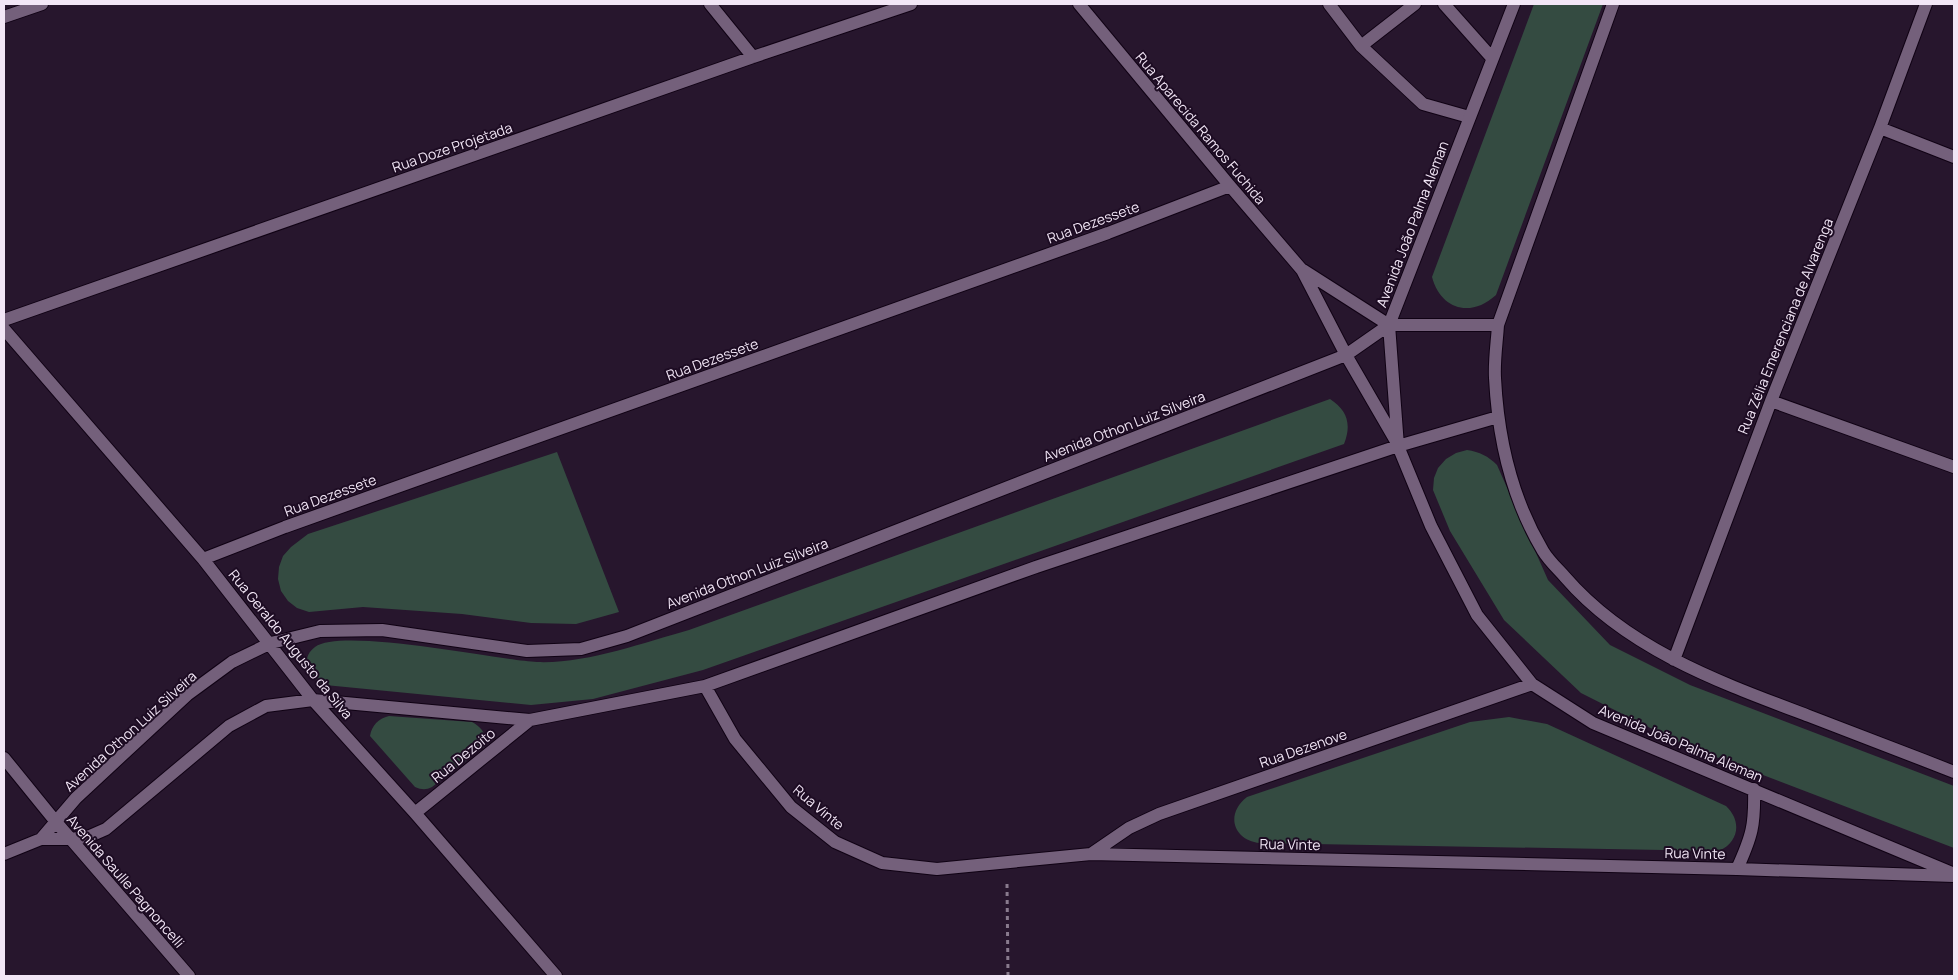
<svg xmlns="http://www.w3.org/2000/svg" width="1958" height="980" font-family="Manrope,sans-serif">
<rect width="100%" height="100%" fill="#27162d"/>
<!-- green -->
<path fill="#344b41" d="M1534,4H1603L1496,295C1471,318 1441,310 1432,277Z
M1330,399C1347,410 1352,424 1344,444L703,670L593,699L531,705L325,685C308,680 299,659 315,647C343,627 496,660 537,662C586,664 642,643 689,630Z
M1467,450C1480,452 1488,456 1497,465L1548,580L1610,645L1690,685L1954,786V848L1682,744L1581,693L1504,620L1450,531L1433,490L1434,478L1438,468L1446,459L1456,453Z
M557,452L619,612L576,624L531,623L462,614L363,607L309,612L297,608L288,601L281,591L278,579L279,567L283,556L291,547L308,534Z
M389,716L472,722C483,728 487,735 484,747L432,787C426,790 422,790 415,787L370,736C372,725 378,719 389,716Z
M1509,717L1547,724L1726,806C1742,821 1739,842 1719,851L1260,843C1233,840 1225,814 1247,797L1470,722Z"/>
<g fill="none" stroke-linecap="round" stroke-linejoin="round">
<defs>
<path id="service" d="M1329,4L1361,46L1423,104L1469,117
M1361,46L1415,4"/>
<path id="minor" d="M710,4L753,57
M1079,4L1230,186L1302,270L1346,355L1397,443
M1444,4L1492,58
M1514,4L1389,325L1398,446L1431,526L1477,615L1532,684L1593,723L1952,873
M1613,4L1498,325C1497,342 1494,360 1495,378C1498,438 1512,499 1543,551C1549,561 1558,569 1565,577C1628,650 1722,683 1809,716C1858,735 1906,753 1954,772
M4,17L42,4
M1880,128L1954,157
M1303,270L1389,325
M4,320L753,57L911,4
M4,329L203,559L313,700L415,813L556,976
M1771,401L1954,467
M203,559L285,527L1108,233L1230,186
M1674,660L1771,401L1880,128L1926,4
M705,686L735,739L791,807L835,842L882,863L937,869L1091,854L1737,869L1954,876
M4,758L56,822L189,976
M415,813L530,720
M41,839L76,798L187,695L232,662L271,643L320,631L382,630L527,651L581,649L627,636L1346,355L1389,325H1498
M4,854L41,839H72L90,836L106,829L229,726L266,706L313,700L530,720L705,686L1036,567L1398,446L1498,417
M1091,854L1129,828L1159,814L1532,684
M1737,869C1752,836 1755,825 1754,789"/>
</defs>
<!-- service casing -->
<use href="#service" stroke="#100214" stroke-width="14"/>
<!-- minor casing -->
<use href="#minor" stroke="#100214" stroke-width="14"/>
<!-- path -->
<path stroke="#897b8e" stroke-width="3" stroke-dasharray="4 4" stroke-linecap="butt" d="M1007,884L1008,976"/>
<!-- service -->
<use href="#service" stroke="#74607b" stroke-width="12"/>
<!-- minor -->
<use href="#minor" stroke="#74607b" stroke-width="12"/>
</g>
<g text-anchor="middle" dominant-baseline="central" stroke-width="4" stroke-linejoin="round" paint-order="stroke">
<!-- street labels -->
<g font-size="14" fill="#f2e6f6" stroke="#1d0c23">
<text transform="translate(1201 128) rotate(50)">Rua Aparecida Ramos Fuchida</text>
<text transform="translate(452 147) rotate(-19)">Rua Doze Projetada</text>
<text transform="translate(1093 222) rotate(-20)">Rua Dezessete</text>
<text transform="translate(1412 224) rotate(-69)">Avenida João Palma Aleman</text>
<text transform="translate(1785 326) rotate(-68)">Rua Zélia Emerenciana de Alvarenga</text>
<text transform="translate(712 359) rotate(-20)">Rua Dezessete</text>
<text transform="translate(1124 426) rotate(-21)">Avenida Othon Luiz Silveira</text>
<text transform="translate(330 495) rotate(-20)">Rua Dezessete</text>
<text transform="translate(747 573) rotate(-21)">Avenida Othon Luiz Silveira</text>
<text transform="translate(291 644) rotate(51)">Rua Geraldo Augusto da Silva</text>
<text transform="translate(130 731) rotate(-42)">Avenida Othon Luiz Silveira</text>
<text transform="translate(1681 743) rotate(23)">Avenida João Palma Aleman</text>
<text transform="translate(1303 748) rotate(-19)">Rua Dezenove</text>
<text transform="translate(463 755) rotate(-39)">Rua Dezoito</text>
<text transform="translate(819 807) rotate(40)">Rua Vinte</text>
<text transform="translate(1290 844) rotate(1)">Rua Vinte</text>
<text transform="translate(1695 853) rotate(1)">Rua Vinte</text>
<text transform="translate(126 881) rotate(49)">Avenida Saulle Pagnoncelli</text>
</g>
</g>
<!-- border -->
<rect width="1958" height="980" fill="none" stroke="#f2e6f6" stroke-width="10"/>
</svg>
